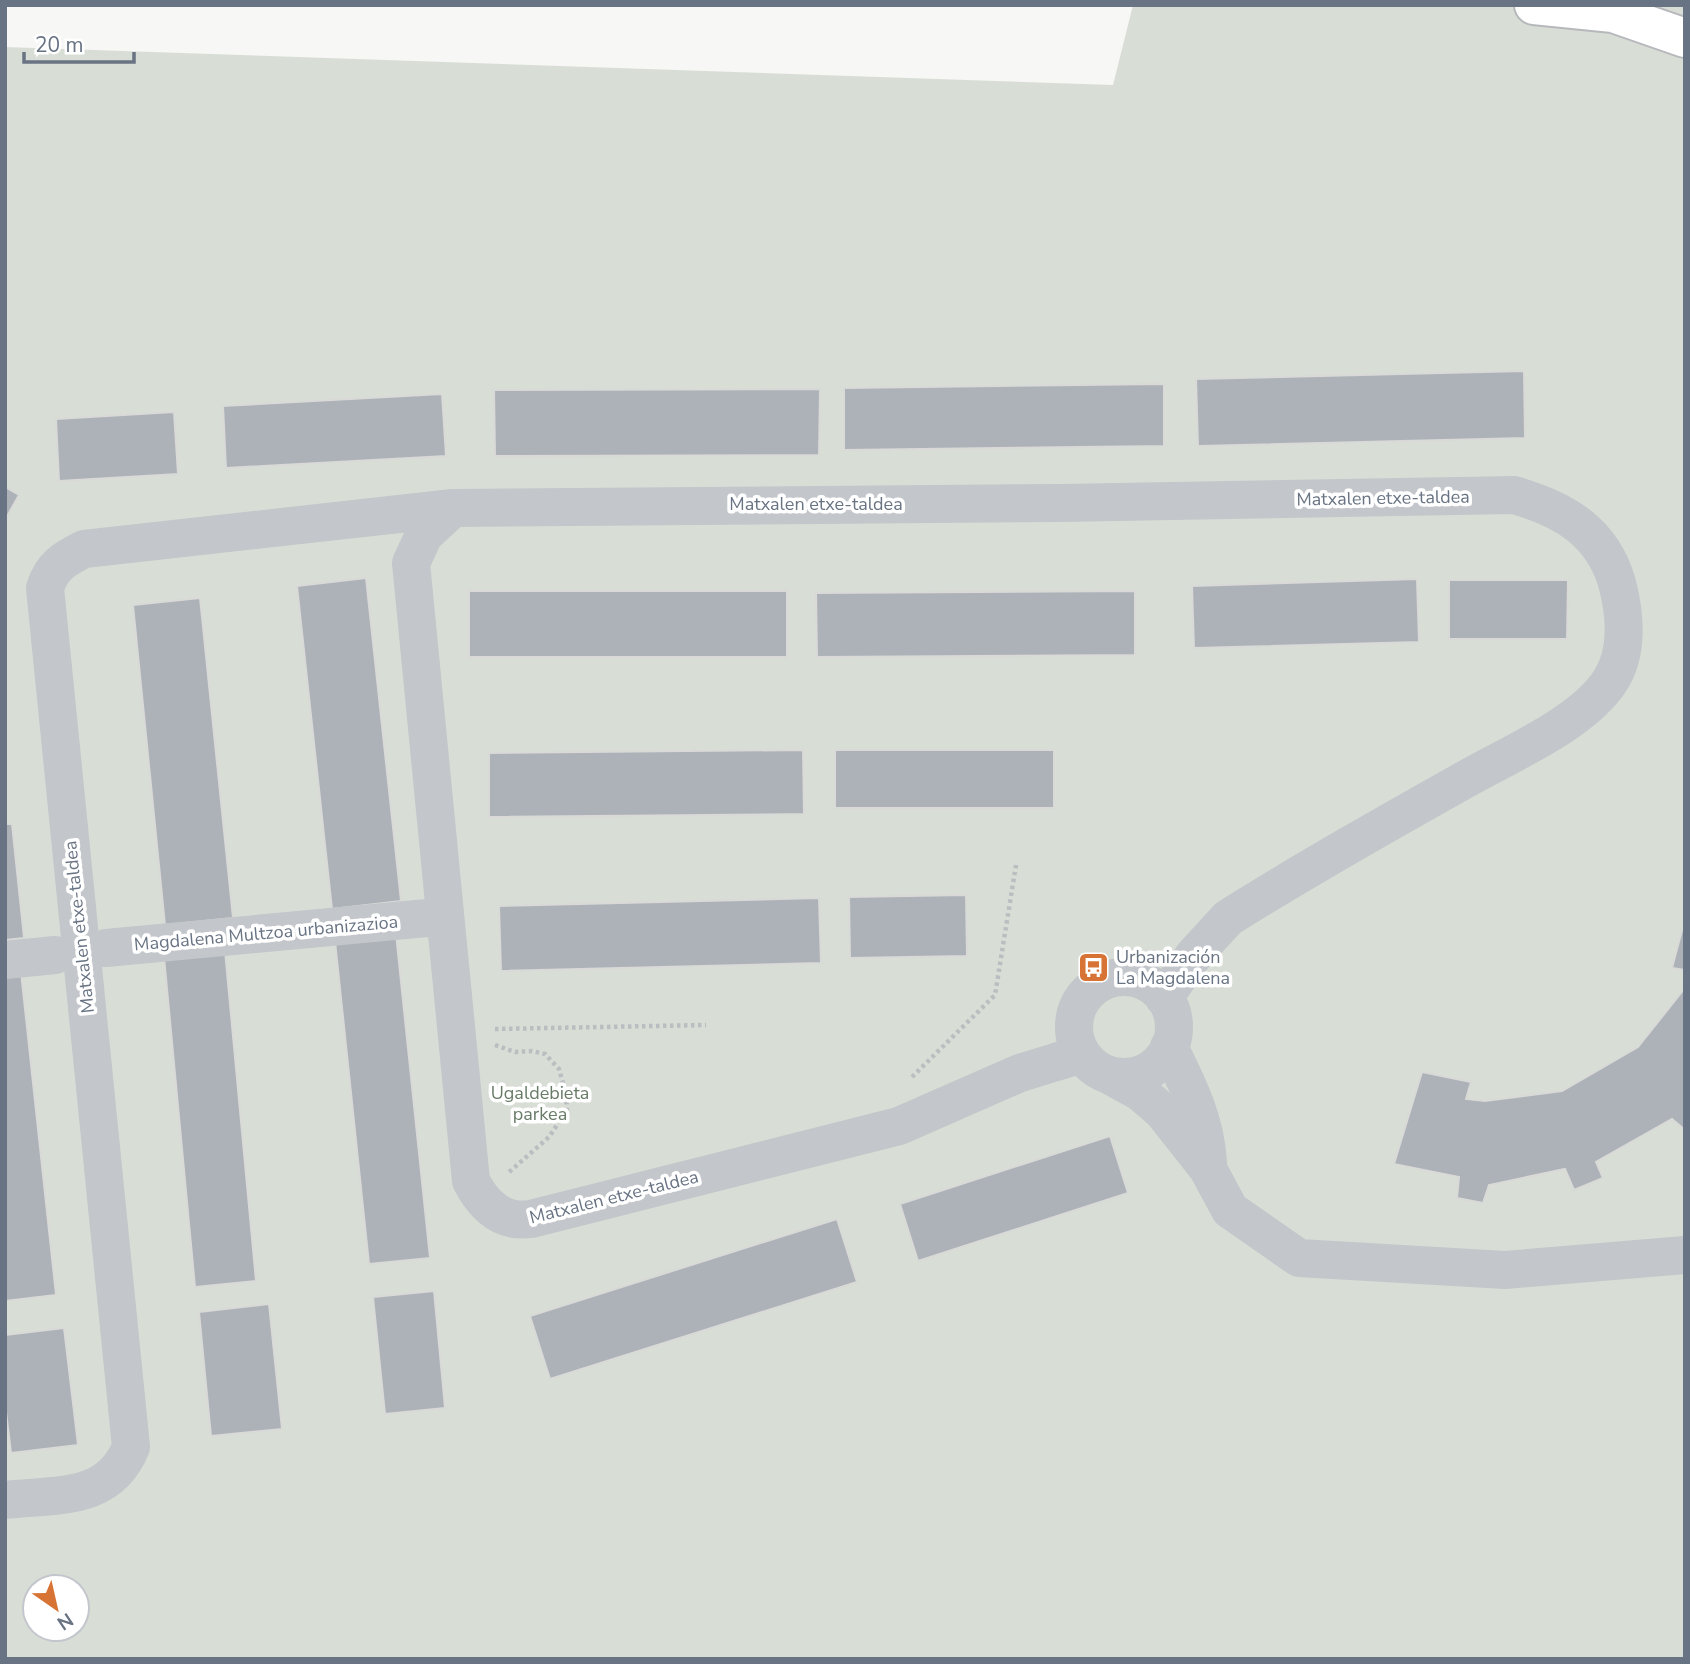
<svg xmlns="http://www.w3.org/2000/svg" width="1690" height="1664" font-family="'Nunito Sans',sans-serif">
<rect width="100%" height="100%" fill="#f7f7f5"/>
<!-- green -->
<path fill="#d8ded6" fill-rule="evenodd" d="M1133,5H1685V1659H5V47L1113,85ZM35,1587H77V1629H35Z"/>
<!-- building -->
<path fill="#acb2b8" stroke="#d9d9d7" stroke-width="2" d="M1524,371L1525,438L1198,446L1196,379Z
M1164,384V446L844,450V388Z
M820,389L819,455L495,456L494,390Z
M442,394L446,456L226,468L223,406Z
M174,412L178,474L59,481L56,419Z
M5,487L19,495L5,520Z
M366,578L401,901L332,909L297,586Z
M1417,579L1419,642L1194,648L1192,586Z
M1449,580H1568L1567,639H1449Z
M469,591H787V657H469Z
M1135,591V655L817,657L816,593Z
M200,598L233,918L165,925L133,605Z
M803,750L804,814L489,817V753Z
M835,750H1054V808H835Z
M5,824H12L24,938L5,940Z
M966,895L967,956L850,958L849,897Z
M819,898L821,963L501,971L499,906Z
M1685,919V970L1672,968Z
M396,934L430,1258L369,1264L335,941Z
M225,951L256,1281L195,1287L164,957Z
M21,972L56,1295L5,1301V974Z
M1685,988V1130L1672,1119L1596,1162L1603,1178L1574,1190L1565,1169L1489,1185L1483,1203L1457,1198L1459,1177L1394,1164L1422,1072L1471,1082L1466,1099L1485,1101L1562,1091L1638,1047Z
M1110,1136L1128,1193L918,1261L900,1204Z
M837,1219L857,1282L550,1379L530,1316Z
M434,1291L445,1408L385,1414L373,1297Z
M269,1304L282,1429L211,1436L199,1312Z
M64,1328L78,1445L11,1453L5,1403V1335Z"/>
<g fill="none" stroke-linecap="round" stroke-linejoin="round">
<defs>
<path id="highway" d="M1534,5L1613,13L1685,38"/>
</defs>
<!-- highway casing -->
<use href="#highway" stroke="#b6b8bc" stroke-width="42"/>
<!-- path -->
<path stroke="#bbbdc0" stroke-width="4.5" stroke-dasharray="3.5 3.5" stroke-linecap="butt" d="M495,1029L706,1025
M495,1045L515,1052L532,1051L545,1054L559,1069L566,1094L567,1110L549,1137L508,1173
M912,1077L995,995L1016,865"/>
<!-- minor -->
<path stroke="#c3c6ca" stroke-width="38" d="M453,508L424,535L411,563L471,1181C484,1206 502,1223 531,1219L899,1126L1020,1073L1082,1054
M106,948L427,918
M5,960L55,955
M1074 1027a50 50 0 1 1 100 0a50 50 0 1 1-100 0Z
M1169,1047C1188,1085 1206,1121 1208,1163
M1107,1074L1140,1092L1163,1112L1208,1169L1230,1210L1299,1258L1505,1270L1685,1255
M5,1500C56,1494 109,1502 131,1447L45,588C52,566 64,559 84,549L453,508L1061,503L1514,495C1563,509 1602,531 1617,583C1625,613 1629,653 1610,681C1583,723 1510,754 1466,779C1386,824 1306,869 1228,918L1194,955L1164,998"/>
<!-- highway -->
<use href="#highway" stroke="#fff" stroke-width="38"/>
</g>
<!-- icons -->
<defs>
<symbol id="bus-square" viewBox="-11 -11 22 22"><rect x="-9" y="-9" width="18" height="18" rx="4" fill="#d77435" stroke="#fff"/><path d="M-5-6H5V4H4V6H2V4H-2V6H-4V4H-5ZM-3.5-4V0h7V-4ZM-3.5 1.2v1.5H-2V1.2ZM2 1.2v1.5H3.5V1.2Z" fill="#fff"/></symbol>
</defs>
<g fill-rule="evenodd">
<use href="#bus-square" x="1076" y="950" width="35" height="35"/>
</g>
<g text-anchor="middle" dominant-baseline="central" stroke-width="7" stroke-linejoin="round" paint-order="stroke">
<!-- street labels -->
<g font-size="18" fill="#687383" stroke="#fff">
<text transform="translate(1383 498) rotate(-1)">Matxalen etxe-taldea</text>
<text x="816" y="504">Matxalen etxe-taldea</text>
<text transform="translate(79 927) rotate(-96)">Matxalen etxe-taldea</text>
<text transform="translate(266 933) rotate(-5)">Magdalena Multzoa urbanizazioa</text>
<text transform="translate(614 1197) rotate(-14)">Matxalen etxe-taldea</text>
</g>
<!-- poi labels -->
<g font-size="18" fill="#687383" stroke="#fff" text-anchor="start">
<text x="1116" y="957">Urbanización<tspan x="1116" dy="21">La Magdalena</tspan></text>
</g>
<!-- park labels -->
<g font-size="18" fill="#687b67" stroke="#fff">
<text x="540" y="1093">Ugaldebieta<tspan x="540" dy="21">parkea</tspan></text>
</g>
</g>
<!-- border -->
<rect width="1690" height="1664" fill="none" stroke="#687383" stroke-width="14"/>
<!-- north arrow -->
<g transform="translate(56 1608) rotate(146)"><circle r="33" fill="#ffffff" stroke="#c3c7cd" stroke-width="2"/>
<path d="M0-5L12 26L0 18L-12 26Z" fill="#d77435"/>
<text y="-10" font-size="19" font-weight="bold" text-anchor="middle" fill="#687383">N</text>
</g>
<!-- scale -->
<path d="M24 52v10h110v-10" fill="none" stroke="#687383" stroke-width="3.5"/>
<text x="35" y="52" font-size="21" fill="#687383" stroke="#ffffff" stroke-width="5" paint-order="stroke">20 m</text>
</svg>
